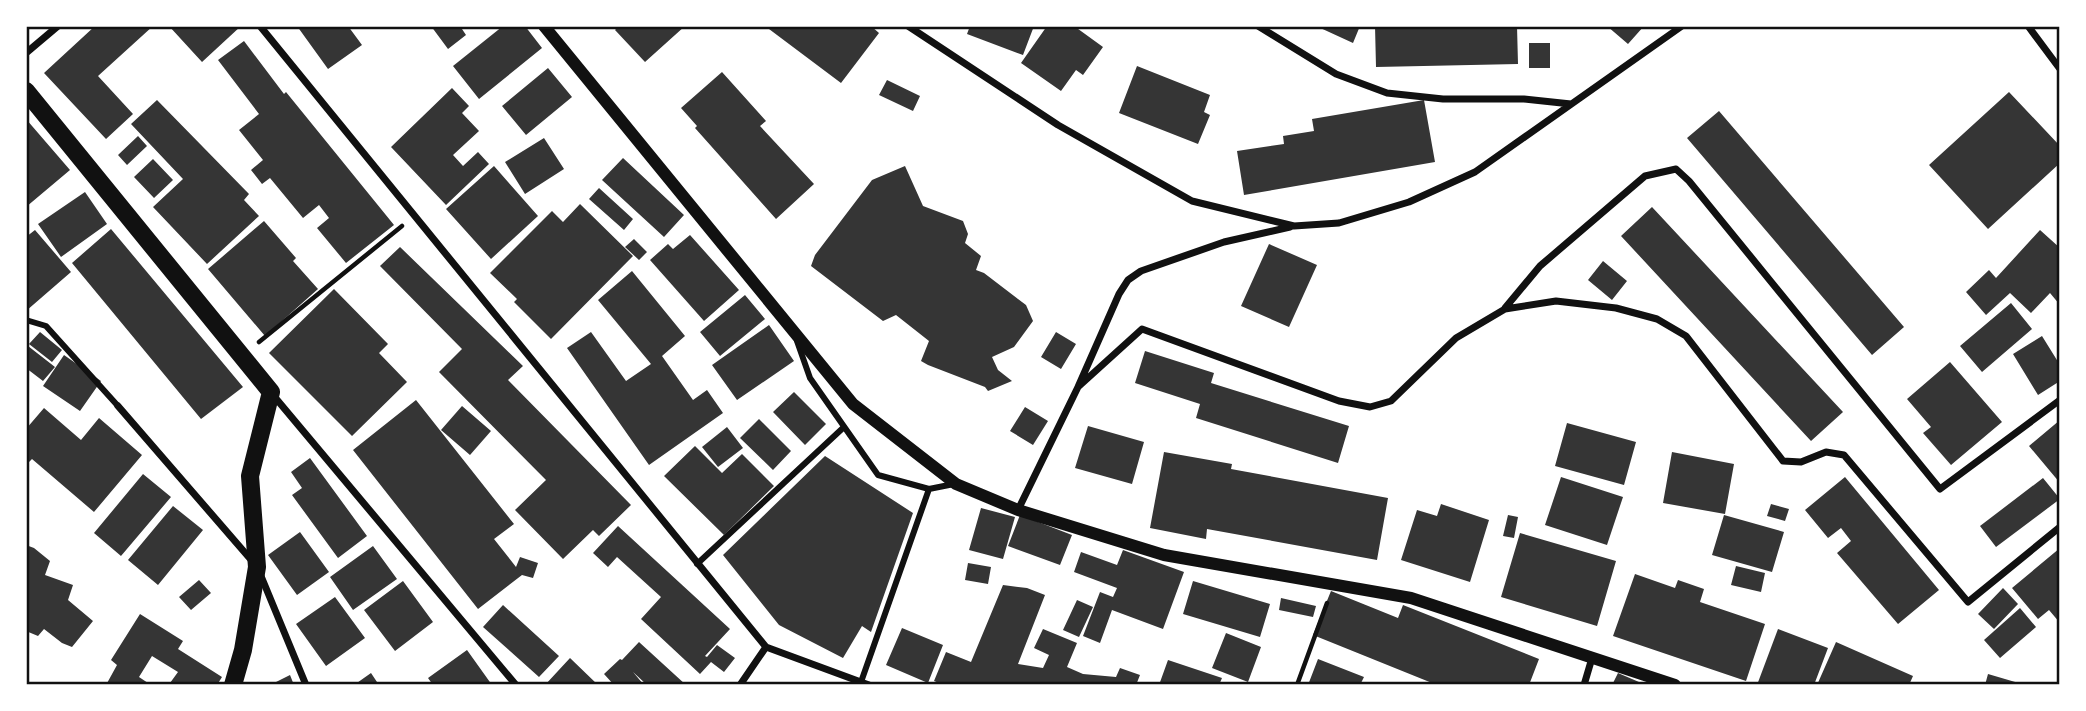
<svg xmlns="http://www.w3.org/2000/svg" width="2086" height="711" font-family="Ubuntu,sans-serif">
<rect width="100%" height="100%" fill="#fff"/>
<!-- building -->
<path fill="#353535" d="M95,26H153L98,76L133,114L106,139L44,73Z
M169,26H241L202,62Z
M297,26H348L362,45L328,69Z
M431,26H460L466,35L448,49Z
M503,26H525L542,48L479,99L453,66Z
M619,26H685L645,62L615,30Z
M765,26H871L879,33L841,83Z
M970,26H1034L1023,55L967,34Z
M1047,26H1074L1103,47L1083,75L1076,70L1061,91L1021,63Z
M1316,26H1360L1353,43Z
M1375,26H1517L1518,64L1376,67Z
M1607,26H1644L1628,44Z
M244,41L284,94L286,92L394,225L346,263L317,228L329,218L319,205L303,218L270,178L262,184L251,170L263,160L239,130L259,114L218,60Z
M1529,43H1550V68H1529Z
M1137,66L1210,95L1204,112L1210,115L1198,144L1119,113Z
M548,68L572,97L526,135L502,106Z
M722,72L766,121L760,126L814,184L776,219L695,128L697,126L681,108Z
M887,80L920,96L913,111L879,95Z
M452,88L469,106L462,113L479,131L453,155L463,166L478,152L489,164L446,205L391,147Z
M2009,92L2060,146V163L1988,229L1929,165Z
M157,100L249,194L244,200L259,216L207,264L153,207L183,179L131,124Z
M1424,100L1435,162L1244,195L1237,151L1284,144L1283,136L1314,131L1312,119Z
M1719,111L1904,327L1872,355L1687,138Z
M26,119L70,170L26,207Z
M138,136L147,146L127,165L118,155Z
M544,138L564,169L525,194L505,162Z
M623,158L684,215L664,237L602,180Z
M153,159L173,180L154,198L134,177Z
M494,166L538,216L491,259L446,209Z
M905,166L923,206L963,221L968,234L965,243L981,256L976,270L984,273L1026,305L1033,321L1014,347L992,357L998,370L1012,381L988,391L985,387L928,365L921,361L929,341L896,315L883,321L811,266L815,255L872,180Z
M599,188L633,219L624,230L589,199Z
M85,192L107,224L61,257L38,224Z
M580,204L633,256L551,339L514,302L517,299L490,273L552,211L563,222Z
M1652,207L1843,412L1811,441L1621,236Z
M264,221L296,258L293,261L318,289L265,336L208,269Z
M111,229L243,387L201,419L72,263Z
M35,230L71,272L26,311V237Z
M2040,230L2060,248V305L2050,293L2031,313L2010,293L1986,315L1966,292L1989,270L1996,278Z
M690,235L739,290L704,321L650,260L668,244L673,249Z
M634,239L647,252L639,260L625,247Z
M1269,244L1317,265L1289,327L1241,306Z
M400,247L523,366L508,380L631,505L599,536L593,530L563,559L515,510L546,480L439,372L462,349L380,266Z
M1603,261L1627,281L1612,300L1588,280Z
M632,271L685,336L662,356L693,400L707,390L723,413L649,465L567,348L591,332L626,381L651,364L598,300Z
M334,289L388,344L379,353L407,382L352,436L269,353Z
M745,295L765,319L720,356L700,332Z
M2011,303L2032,329L1982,372L1960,346Z
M769,325L794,361L737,400L712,365Z
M40,332L62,350L52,362L29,344Z
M1056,332L1076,344L1061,369L1041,357Z
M2042,336L2060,365V381L2038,395L2013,354Z
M28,346L55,367L43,381L26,368Z
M1145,351L1214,373L1211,383L1349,426L1338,463L1196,418L1200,404L1135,383Z
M64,355L101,381L80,411L43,386Z
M1950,362L2002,422L1951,465L1923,433L1931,427L1907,399Z
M794,392L826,424L805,445L773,412Z
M416,400L514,524L494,539L516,567L520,557L538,563L533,578L522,575L478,609L353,450Z
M462,406L491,431L470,455L441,430Z
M1025,407L1048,421L1033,445L1010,431Z
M44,408L81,440L99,418L142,455L94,512L32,459L26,465V429Z
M759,419L791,451L773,470L740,438Z
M2060,420V483L2029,446Z
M1567,423L1636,442L1624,485L1555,466Z
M1088,426L1144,442L1132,484L1075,468Z
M727,427L743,448L718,467L702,447Z
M695,446L722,473L742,454L774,486L724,535L664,476Z
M1164,452L1232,464L1231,469L1388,498L1377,560L1207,529L1206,539L1150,528Z
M1672,452L1734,464L1725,514L1663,503Z
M825,456L913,513L871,632L862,626L843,658L779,625L723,555Z
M310,458L367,536L338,558L292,495L302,488L291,472Z
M143,474L171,497L121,556L94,533Z
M1561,477L1623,497L1607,545L1545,525Z
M1845,477L1939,590L1898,624L1837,553L1851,541L1841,528L1828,538L1805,510Z
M2043,478L2060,499L1996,547L1980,526Z
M1441,504L1489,520L1470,582L1401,560L1417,510L1437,516Z
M1771,504L1789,509L1785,521L1767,516Z
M173,506L203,530L158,585L128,560Z
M981,508L1015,517L1003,559L969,550Z
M1020,515L1072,535L1060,565L1008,546Z
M1508,515L1518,517L1514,538L1503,536Z
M1724,515L1784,532L1772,572L1712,555Z
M618,526L730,629L705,656L707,657L717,645L735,658L724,672L711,662L700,674L641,619L661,597L617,557L608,567L593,553Z
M300,532L329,572L297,595L268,555Z
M1520,533L1616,561L1597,626L1501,597Z
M26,545L34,548L50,561L45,575L73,585L68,600L93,621L72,647L62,643L44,629L38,636L26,631Z
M373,546L397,579L353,610L330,577Z
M2060,548V623L2049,610L2038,619L2012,588Z
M1123,550L1184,572L1163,629L1112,610L1100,643L1083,636L1100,592L1113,597L1117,588L1074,572L1081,552L1117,565Z
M968,563L991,567L988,584L965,580Z
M1736,566L1765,573L1761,592L1731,585Z
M1635,574L1675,588L1678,580L1704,589L1700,602L1765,624L1746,681L1613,636Z
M199,580L211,593L191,610L179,597Z
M403,581L433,622L395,651L364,610Z
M1193,581L1270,604L1260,637L1183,614Z
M1003,585L1027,588L1045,595L1018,664L1043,668L1049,655L1034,648L1043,629L1077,643L1067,667L1083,674L1116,677L1120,668L1140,675L1136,685H944L934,681L946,652L971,662Z
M2003,588L2018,604L1994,629L1978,614Z
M1331,591L1398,618L1403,605L1539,659L1529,685H1437L1313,635Z
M335,597L365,638L326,666L296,624Z
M1281,598L1316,606L1313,617L1279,610Z
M1077,600L1093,607L1079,637L1063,630Z
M503,605L559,656L539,677L483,627Z
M2020,608L2036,627L2000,658L1984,640Z
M140,614L183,641L178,649L222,677L217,685H172L170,683L178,672L152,656L139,677L151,685H106L117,665L111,660Z
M902,628L943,645L928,683L886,665Z
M1778,629L1828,648L1814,685H1757Z
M1226,633L1261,647L1248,682L1212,668Z
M639,642L686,685H647L633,672L644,685H614L604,674L620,659L622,660Z
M1836,642L1913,676L1909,685H1817Z
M467,650L492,685H433L428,678Z
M570,658L598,685H545Z
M1318,659L1364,677L1360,685H1308Z
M1168,660L1222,678L1219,685H1159Z
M371,673L379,685H354Z
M1618,673L1646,685H1612Z
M1988,674L2022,684V685H1985Z
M290,675L294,685H270Z"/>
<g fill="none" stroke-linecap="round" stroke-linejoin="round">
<!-- path -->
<path stroke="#111" stroke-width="4.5" d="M259,342L402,226
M1297,685L1327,603"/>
<!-- pedestrian -->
<path stroke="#111" stroke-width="6" d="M26,320L46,326L118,406
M797,341L810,378L878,475L929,489L861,682
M929,489L954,484
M697,564L844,427"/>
<!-- minor -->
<path stroke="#111" stroke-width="7" d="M260,26L766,647L869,685
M908,26L1058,125L1192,201L1294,226L1339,223L1409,202L1475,172L1682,26
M1258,26L1336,74L1387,93L1443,99H1524L1571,104
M2028,26L2060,69
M26,53L58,26
M1505,308L1540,266L1645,176L1676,169L1689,181L1940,489L2060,400
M1078,387L1142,329L1339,401L1370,407L1391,401L1456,338L1505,309L1556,301L1616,308L1657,319L1686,336L1783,461L1801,462L1826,452L1844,455L1968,602L2060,527
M273,395L516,685
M118,406L253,562
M1018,510L1078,387L1119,294L1128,280L1141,271L1224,242L1290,227
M261,576L306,685
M740,685L766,647
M1584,685L1592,658"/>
<!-- tertiary -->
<path stroke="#111" stroke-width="12" d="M544,26L853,404L956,484L1018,510L1164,555L1411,598L1675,685"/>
<!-- primary -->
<path stroke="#111" stroke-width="18" d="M26,91L271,392L250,476L257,567L243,650L233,685"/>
</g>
<!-- border -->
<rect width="2086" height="711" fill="none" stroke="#ffffff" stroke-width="56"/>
<rect x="28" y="28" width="2030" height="655" fill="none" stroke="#111" stroke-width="2.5"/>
</svg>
